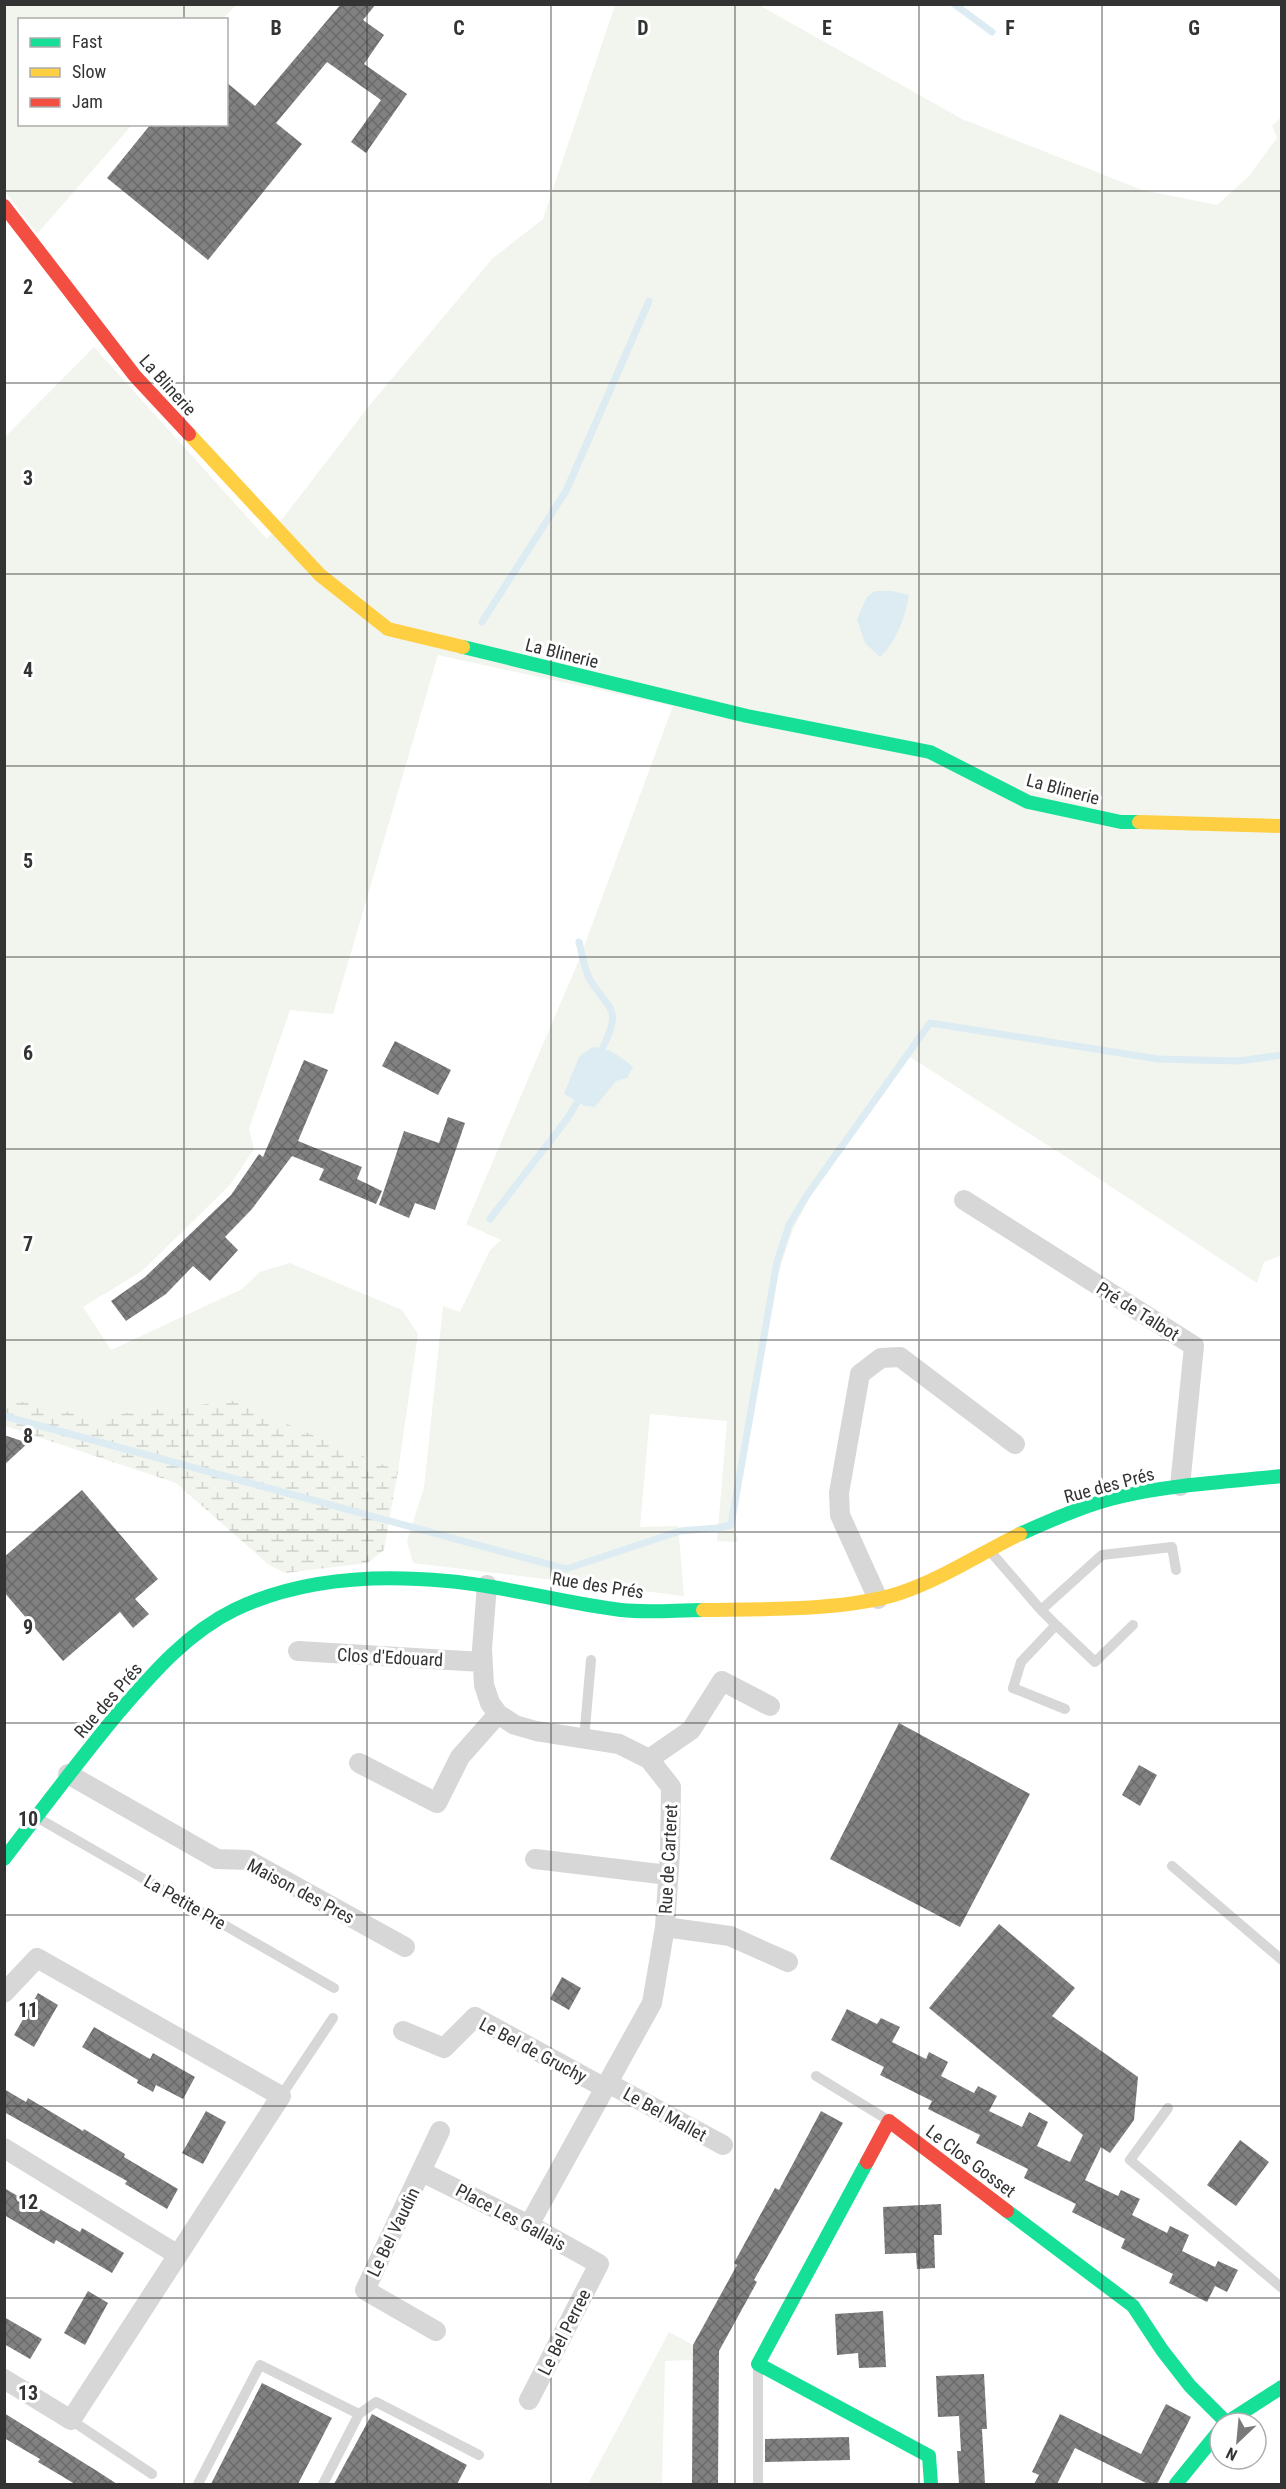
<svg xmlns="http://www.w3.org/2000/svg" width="1286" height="2489" font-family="'Roboto Condensed',sans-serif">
<defs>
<pattern id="wetland-marsh" width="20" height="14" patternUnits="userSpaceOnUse" patternTransform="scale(1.5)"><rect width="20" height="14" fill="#f1f5ed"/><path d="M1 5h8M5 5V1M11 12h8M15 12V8" fill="none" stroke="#cfd2cc"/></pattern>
<pattern id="building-cross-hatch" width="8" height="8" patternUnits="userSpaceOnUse" patternTransform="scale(1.5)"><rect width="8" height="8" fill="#818181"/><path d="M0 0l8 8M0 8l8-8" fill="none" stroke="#6a6a6a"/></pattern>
</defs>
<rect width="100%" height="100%" fill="#fff"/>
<!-- green -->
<path fill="#f1f5ed" d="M5,5H236L223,19L20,20V124L132,125L37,234L5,191Z
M615,5H759L962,119L1142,190L1217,205L1248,177L1277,138L1272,126L1281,117L1282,1255L1264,1262L1257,1283L1063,1155L910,1057L810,1197L793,1229L777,1277L734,1525L738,1542L717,1541L727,1421L650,1414L640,1527L678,1526L684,1596L413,1563L407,1541L424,1488L443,1306L460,1312L490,1250L501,1240L466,1224L579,960L673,706L438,655L333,1014L290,1010L249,1129L254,1149L230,1185L142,1271L83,1307L111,1350L242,1289L260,1272L290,1263L402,1310L418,1334L398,1471L233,1401L91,1417L5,1398V437L94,347L267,539L369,406L492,259L543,219Z
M669,2332L693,2345V2360L665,2361L662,2484H588Z"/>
<!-- wetland -->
<path fill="url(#wetland-marsh)" d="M5,1398L91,1417L233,1401L398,1471L384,1550L367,1563L285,1573L269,1565L176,1483L5,1426Z"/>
<!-- water -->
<path fill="#ddebf3" d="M875,591H892L909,595C906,615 896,643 880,657L865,643L857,619L867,597Z
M592,1047C609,1048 620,1056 633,1067L627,1078L616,1081L595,1107L585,1106L564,1094L579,1057Z"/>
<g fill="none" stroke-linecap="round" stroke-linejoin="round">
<!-- stream -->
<path stroke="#ddebf3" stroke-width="7" d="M954,4L992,32
M482,622L566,491L649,301
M579,942C582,953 584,968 589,978C609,1012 623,1006 603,1047
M490,1219L567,1119L578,1101
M4,1416L566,1569L680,1531L717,1528L731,1525L777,1262L789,1225L807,1195L930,1023L1158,1059L1239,1061L1282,1055"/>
</g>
<!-- building -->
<path fill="url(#building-cross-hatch)" d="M341,4H376L363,20L384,35L364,64L407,94L366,153L351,142L381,100L327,62L276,123L302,144L208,260L107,178L151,124H226V82L255,106Z
M395,1041L451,1070L438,1095L382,1066Z
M304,1060L328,1070L298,1141L362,1167L357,1179L382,1191L376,1204L319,1180L324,1169L292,1156L252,1209L225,1237L238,1250L210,1281L193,1266L166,1294L126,1321L111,1301L145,1277L231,1195L259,1154L263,1157Z
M448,1117L465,1123L435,1210L415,1203L409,1218L379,1205L404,1131L439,1143Z
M4,1435L28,1443L4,1465Z
M82,1490L158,1579L135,1599L149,1614L133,1628L120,1612L63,1661L4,1592V1557Z
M899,1723L1030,1794L960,1927L830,1859Z
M1139,1765L1157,1775L1140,1806L1122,1795Z
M999,1924L1075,1988L1052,2016L1138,2077L1134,2120L1110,2153L1101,2147L1085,2180L1118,2196L1121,2190L1140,2199L1132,2215L1167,2233L1170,2226L1189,2235L1182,2251L1215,2267L1218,2261L1238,2270L1227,2292L1215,2286L1207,2302L1169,2283L1173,2274L1121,2248L1125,2239L1072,2212L1076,2204L1024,2178L1028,2169L976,2143L980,2135L928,2109L932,2101L880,2075L884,2067L831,2040L847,2009L877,2024L881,2018L900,2027L892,2042L926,2059L929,2052L948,2062L941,2076L974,2093L978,2086L997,2096L989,2111L1022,2127L1029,2112L1048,2122L1037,2146L1070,2162L1083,2135L929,2008Z
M562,1977L581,1988L569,2010L550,1999Z
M38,1993L58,2005L34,2047L14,2035Z
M94,2027L150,2059L153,2053L195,2077L183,2099L156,2085L153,2092L137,2083L138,2080L82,2047Z
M4,2089L26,2102L28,2098L83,2131L84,2129L125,2154L124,2157L178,2189L167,2209L125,2184L127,2181L4,2112Z
M206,2111L226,2122L203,2164L182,2153Z
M821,2111L843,2123L754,2280L757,2282L719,2351L718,2484H692L693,2345L737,2265L734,2263L775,2188L779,2190Z
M1240,2140L1269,2162L1236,2206L1207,2185Z
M4,2188L80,2232L82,2228L124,2253L112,2273L56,2240L54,2244L4,2215Z
M941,2204L942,2235H934L935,2268L917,2269L916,2253L885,2254L883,2207Z
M88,2291L108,2303L85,2345L64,2333Z
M883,2311L886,2367L859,2368L858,2353L837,2355L835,2314Z
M4,2317L42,2339L30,2359L4,2344Z
M984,2374L987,2429H982L985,2484H959L957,2451H961L959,2416L938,2417L936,2376Z
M262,2383L332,2418L298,2484H211Z
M1166,2404L1191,2417L1157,2484H1148L1075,2448L1057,2484H1034L1039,2475L1032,2472L1060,2414L1141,2454Z
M4,2413L97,2471L117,2484H75L38,2462L40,2459L4,2438Z
M372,2414L467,2465L457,2484H334Z
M849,2437L850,2460L765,2462V2439Z"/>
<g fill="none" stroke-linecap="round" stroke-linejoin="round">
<!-- lane -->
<path stroke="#d7d7d7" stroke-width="10" d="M989,1550L1041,1610L1102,1555L1172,1547L1176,1570
M1041,1610L1056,1625L1021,1662L1013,1688L1065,1709
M1056,1625L1095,1662L1133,1625
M584,1739L591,1660
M38,1818L334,1988
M1172,1866L1282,1960
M816,2076L888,2120
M281,2096L333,2018
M1168,2108L1130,2160L1282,2288
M359,2414L376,2402L479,2455
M71,2420L152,2474
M198,2484L260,2365L359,2414L323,2484
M758,2484V2368"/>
<!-- street -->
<path stroke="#d7d7d7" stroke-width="20" d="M964,1200L1194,1346L1180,1486
M487,1585L482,1649L484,1685L490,1703L498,1714L515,1725L536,1731L619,1744L649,1759L671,1787L670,1853L665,1927L652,2003L529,2225
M878,1599L840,1515L839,1493L860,1374L881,1358L900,1357L1015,1444
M298,1651L482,1662
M649,1759L691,1730L722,1681L770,1706
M359,1763L437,1803L460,1757L498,1714
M68,1774L217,1859L248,1860L405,1947
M535,1859L668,1875
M665,1927L730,1936L788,1962
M4,1993L37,1958L281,2096L71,2420L4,2379
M403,2031L444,2048L475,2017L605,2088
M608,2083L723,2145
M4,2148L178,2255
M422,2172L529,2225L599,2264L529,2400
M436,2331L365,2290L440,2131"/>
<!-- fast -->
<path stroke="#16e098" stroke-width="14" d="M463,647L747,716L930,752L1028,802L1121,822H1139
M1020,1534C1054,1519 1087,1504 1123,1496C1175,1484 1229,1482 1282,1476
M4,1859C42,1810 79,1760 119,1712C152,1674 187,1633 234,1610C300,1578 374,1574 447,1581C506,1586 563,1603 621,1610C649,1613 676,1610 703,1610
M867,2162L758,2364L929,2456L931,2484
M1007,2211L1133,2306L1162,2350L1190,2386L1226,2422
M1226,2423L1282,2387
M1176,2484L1220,2430"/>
<!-- slow -->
<path stroke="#ffcf43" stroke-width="14" d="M189,434L320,575L388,629L463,647
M1139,822L1282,826
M703,1610C760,1609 847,1611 900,1593C942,1579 981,1553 1020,1534"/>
<!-- jam -->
<path stroke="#f24e42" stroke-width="14" d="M4,206L135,376L189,434
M867,2162L889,2121L1007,2211"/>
</g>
<!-- grid -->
<path fill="none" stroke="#333" stroke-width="1.5" stroke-opacity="0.55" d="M184,4V20M367,4V2484M551,4V2484M735,4V2484M919,4V2484M1102,4V2484M184,124V2484M4,191H1282M4,383H1282M4,574H1282M4,766H1282M4,957H1282M4,1149H1282M4,1340H1282M4,1532H1282M4,1723H1282M4,1915H1282M4,2106H1282M4,2298H1282"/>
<g text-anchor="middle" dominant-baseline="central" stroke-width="6" stroke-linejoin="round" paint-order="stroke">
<!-- street labels -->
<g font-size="18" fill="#333" stroke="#fff">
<text transform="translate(168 385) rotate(48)">La Blinerie</text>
<text transform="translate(562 653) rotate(14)">La Blinerie</text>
<text transform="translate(1063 789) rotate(15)">La Blinerie</text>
<text transform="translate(1138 1311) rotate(32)">Pré de Talbot</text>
<text transform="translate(1109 1485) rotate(-15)">Rue des Prés</text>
<text transform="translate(598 1585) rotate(9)">Rue des Prés</text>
<text transform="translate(390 1657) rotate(3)">Clos d'Edouard</text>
<text transform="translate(108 1700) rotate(-49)">Rue des Prés</text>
<text transform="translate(668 1859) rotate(-87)">Rue de Carteret</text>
<text transform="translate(301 1891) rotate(28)">Maison des Pres</text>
<text transform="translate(185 1902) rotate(30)">La Petite Pre</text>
<text transform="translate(533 2050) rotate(28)">Le Bel de Gruchy</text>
<text transform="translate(665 2114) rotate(29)">Le Bel Mallet</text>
<text transform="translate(971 2161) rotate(37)">Le Clos Gosset</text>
<text transform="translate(511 2217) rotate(28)">Place Les Gallais</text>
<text transform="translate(393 2232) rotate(-64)">Le Bel Vaudin</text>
<text transform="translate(564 2332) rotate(-63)">Le Bel Perree</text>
</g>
</g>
<g font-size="20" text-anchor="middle" font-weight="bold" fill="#333" stroke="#fff" stroke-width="6" stroke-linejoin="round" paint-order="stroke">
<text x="276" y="35">B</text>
<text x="459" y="35">C</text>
<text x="643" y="35">D</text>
<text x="827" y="35">E</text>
<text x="1010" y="35">F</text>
<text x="1194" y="35">G</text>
<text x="28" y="294">2</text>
<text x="28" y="485">3</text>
<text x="28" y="677">4</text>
<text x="28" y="868">5</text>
<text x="28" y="1060">6</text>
<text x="28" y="1251">7</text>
<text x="28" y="1443">8</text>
<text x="28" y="1634">9</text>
<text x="28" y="1826">10</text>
<text x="28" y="2017">11</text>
<text x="28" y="2209">12</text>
<text x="28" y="2400">13</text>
</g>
<!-- border -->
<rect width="1286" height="2489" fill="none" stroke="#333333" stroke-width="12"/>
<!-- legend -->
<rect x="18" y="18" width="210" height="108" fill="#ffffff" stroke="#adadad" stroke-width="1.5"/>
<rect x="30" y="38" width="30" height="9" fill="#16e098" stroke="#adadad" stroke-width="1.5"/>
<text x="72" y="48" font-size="18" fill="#333333">Fast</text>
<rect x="30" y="68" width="30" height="9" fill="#ffcf43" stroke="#adadad" stroke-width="1.5"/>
<text x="72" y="78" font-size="18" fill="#333333">Slow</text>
<rect x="30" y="98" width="30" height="9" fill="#f24e42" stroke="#adadad" stroke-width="1.5"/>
<text x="72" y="108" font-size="18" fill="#333333">Jam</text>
<!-- north arrow -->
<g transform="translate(1238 2441) rotate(206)"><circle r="28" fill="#ffffff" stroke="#adadad" stroke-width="1.5"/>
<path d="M0-4.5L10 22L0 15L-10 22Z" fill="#7a7a7a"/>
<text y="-9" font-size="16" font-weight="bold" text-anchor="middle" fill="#333333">N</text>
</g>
</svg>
